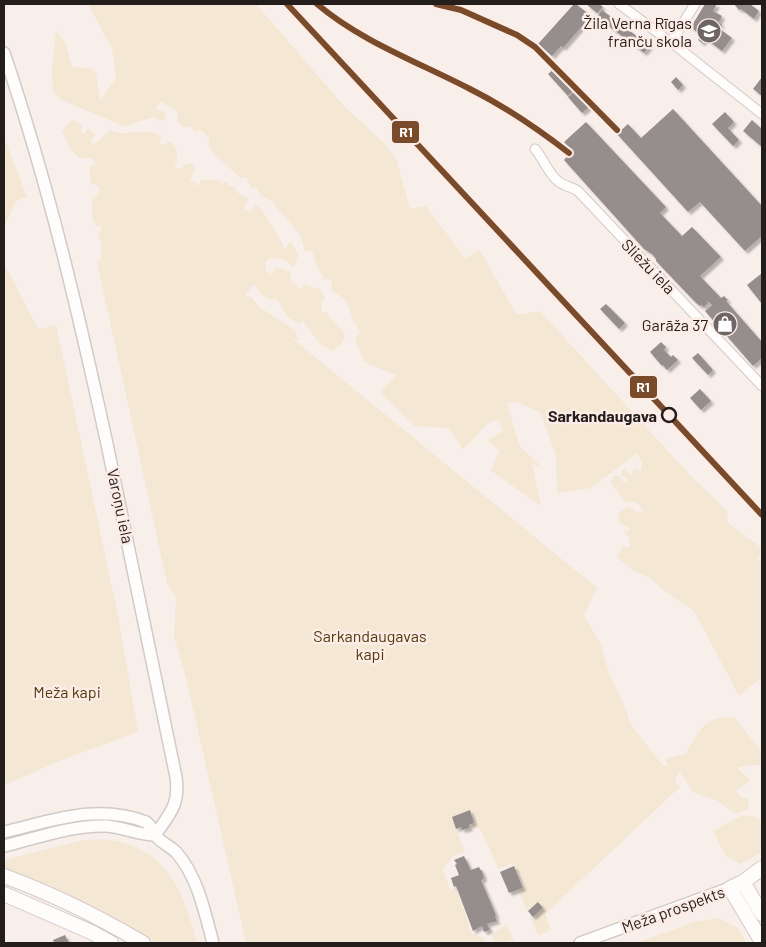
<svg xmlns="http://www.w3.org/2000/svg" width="766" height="947" font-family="Barlow,sans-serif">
<defs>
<filter id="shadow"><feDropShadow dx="3" dy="3" stdDeviation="1" flood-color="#0004"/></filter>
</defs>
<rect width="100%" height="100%" fill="#f8efeb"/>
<!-- green -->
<path fill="#f4e7d4" d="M88,4H256L344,106L383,142L396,158L410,209L426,206L466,259L479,249L517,315L540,311L688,473L727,511L728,523L762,548L758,560L762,562V677L739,696L694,611L663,590L650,578L631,569L617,557L622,547H630L629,537L624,534L631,528L620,524L618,518L620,512L629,506L637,512L644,511L636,502L624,501L611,482L613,476H619L624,483L628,480L621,474L624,468L632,475L633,468L641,471L642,464L638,453L591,488L557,493L556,455L540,412L517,402L507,403L519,445L543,468L532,464L541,506L490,470L496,460L499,451L488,441L503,431L499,420L487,424L463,450L449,428L415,426L380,392L396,375L364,362L355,339L360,331L353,321L347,302L331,289L332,280L324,279L315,262L312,250L305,252L300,234L269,199L262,197L255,186L252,190L246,177L240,178L209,149V138L201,130L195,132L190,126L182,127L178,122L177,112L161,101L156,109L164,111L166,120L159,121L155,117L123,126L62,100L53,91L52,72L56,30L65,42L72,67L91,68L96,73L100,101L116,78L112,49Z
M72,120L78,122L82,126L81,132L84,134L88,129L96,134L91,140L92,144L96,143L110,130C127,138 142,126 162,136L159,143L163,145L169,142C180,146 178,158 174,167L181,169L184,165L191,163L195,168L190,182H194L197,186L199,185L201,178L204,180H219L221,185L226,181L230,187L233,185L238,193L249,199L244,208L250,212L255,205C264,208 280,239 285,249L290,241L298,254L294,268C287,260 279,258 269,258L265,263L266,271L272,274L276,267L291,272L290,279L301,290L303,284L320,289L325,299L321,303L322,313L327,312C331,322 341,326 345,336L342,344L332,351L320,344L303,321L299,324L289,318L276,298L269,300L261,294L254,284L245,295L252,298L258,306L295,330L299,340L293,339L597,588L584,615L601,645L609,673L627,712L630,723L663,766H668L665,759L685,754C700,731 704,714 735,718L762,752L761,765H749L737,768L751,781L736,790L743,799L748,798L749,809L736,814L716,800L694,793L679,771L675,781L680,787L545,914L551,930L538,936L531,919L543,908L538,902L527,911L519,891L524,888L513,863L499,869L479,827L474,829L472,823L474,822L470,811L452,817L465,852L453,856L443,869L450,890L456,888L472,934L484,938L487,943H246L187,682L174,636L176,598L167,583L97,262L101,259V242L98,235L102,226H96L92,217V198L99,194V186L91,184L89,168L96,162L89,157L80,159L70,148L62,131Z
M4,137L27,197L16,201L4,228Z
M4,263L38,329L56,325L118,615L138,732L67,758L4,785Z
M743,815L757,817L762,823V852L740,864L725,855L713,831Z
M83,840C91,840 99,839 107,840C166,846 185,893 197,943H157L64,892L4,869V860Z
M719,918L738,928L747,943H636L694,922Z
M507,924L515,943H512L510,939L506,943H495L492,935Z"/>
<!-- building -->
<path fill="#958e8c" filter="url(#shadow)" d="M574,4H576L591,16L563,48L561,46L552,56L538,44Z
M586,4H599L603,7L597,13Z
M705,4H717L713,11L722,16L719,22L722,25L721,26L718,24L716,26L732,38L722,51L706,39L702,43L698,40L701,36L691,27Z
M734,4H750L759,11L754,19L741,9L739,10Z
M602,10L650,46L644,53L597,17Z
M555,68L575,89L568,96L548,74Z
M676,77L683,85L678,90L671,82Z
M762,77V96L753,89Z
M575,91L589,107L582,113L568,97Z
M673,109L762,206V236L745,251L700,202L688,212L617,134L628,124L641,138Z
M725,112L734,122L728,128L739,140L733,146L712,124Z
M752,120L762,129V147L743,131Z
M586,122L666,207L660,213L682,236L692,227L721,257L700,276L721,298L724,296L728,300L726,301L762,342V358L753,366L705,311L712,305L707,301L708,303L704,307L701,305L700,306L695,302L656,261V259L652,254L644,249L564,160L572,151L564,142Z
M762,273V304L747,285Z
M606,304L625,323L619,329L600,309Z
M661,342L666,347L664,350L671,357L673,355L678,360L667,370L663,365L662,366L650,352Z
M698,353L713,370L708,375L692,358Z
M700,389L711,401L701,410L690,398Z
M470,810L474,823L469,825L470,828L462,830L461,827L456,829L452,817Z
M464,856L471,870L479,867L481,871L482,870L484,879L481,880L496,915L495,916L497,921L487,924L490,930L484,932L482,926L473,931L456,886L454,887L451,878L459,875L455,865L457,864L454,860Z
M514,866L523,888L509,893L500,872Z
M538,902L543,908L533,917L528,911Z
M65,935L69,943H54L53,940Z"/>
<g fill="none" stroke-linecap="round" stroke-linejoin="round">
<defs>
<path id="minor" d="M619,4L676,46L762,114
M671,42L695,4
M535,149C544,159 548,174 559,182C564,186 572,187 578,191L762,386"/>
<path id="tertiary" d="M4,53C48,182 78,311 107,444C131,555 154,666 176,777C180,804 170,814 155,835
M4,832C52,821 97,803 146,822C152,826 151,830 155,835C160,842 170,846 176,852C198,877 205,913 213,943
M4,846C37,838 72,825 106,826C123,827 138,835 155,835
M580,943L730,888"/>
<path id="primary" d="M762,868L743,882L730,888L762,942
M4,876C53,894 99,917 143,943
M743,882L762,914
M4,894L91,932L111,943"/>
</defs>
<!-- minor casing -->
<use href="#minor" stroke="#d2cac7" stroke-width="11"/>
<!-- tertiary casing -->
<use href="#tertiary" stroke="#d2cac7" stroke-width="14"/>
<!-- primary casing -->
<use href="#primary" stroke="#d2cac7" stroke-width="16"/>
<!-- minor -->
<use href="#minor" stroke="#fefdfc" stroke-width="9"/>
<!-- tertiary -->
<use href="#tertiary" stroke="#fefdfc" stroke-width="11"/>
<!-- primary -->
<use href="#primary" stroke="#fefdfc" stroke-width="14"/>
<!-- rail -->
<path stroke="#c7c4c4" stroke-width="2.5" stroke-dasharray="2.5 5" stroke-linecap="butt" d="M317,4C362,42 418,62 470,89C506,107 538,129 569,153
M436,4L461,10L517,35L535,47L617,130"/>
<defs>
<path id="rail-1" d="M287,4L762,515
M317,4C362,42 418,62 470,89C506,107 538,129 569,153
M436,4L461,10L517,35L535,47L617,130"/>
</defs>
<!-- rail-1 casing -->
<use href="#rail-1" stroke="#fdece6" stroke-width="10"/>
<!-- rail-1 -->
<use href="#rail-1" stroke="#7a4b2a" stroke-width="6"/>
</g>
<!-- icons -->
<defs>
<symbol id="school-disc" viewBox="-11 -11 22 22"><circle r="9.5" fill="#6e6664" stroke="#fdece6"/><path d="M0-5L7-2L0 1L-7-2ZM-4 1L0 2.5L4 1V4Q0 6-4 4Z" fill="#fff"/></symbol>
<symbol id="shop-disc" viewBox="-11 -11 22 22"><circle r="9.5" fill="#6e6664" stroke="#fdece6"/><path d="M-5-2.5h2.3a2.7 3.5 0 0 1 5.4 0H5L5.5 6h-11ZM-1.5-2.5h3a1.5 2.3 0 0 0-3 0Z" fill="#fff"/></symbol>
</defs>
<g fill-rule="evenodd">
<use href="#school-disc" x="695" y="17" width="28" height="28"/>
<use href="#shop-disc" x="711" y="310" width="28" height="28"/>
</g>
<!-- markers -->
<circle fill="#fdece6" stroke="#231d1b" stroke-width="2.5" cx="669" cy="415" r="7"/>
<g text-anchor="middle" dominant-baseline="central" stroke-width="5" stroke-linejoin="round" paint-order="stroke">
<!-- poi labels -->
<g font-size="16" fill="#231d1b" stroke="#fdece6" text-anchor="end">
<text x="692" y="22">Žila Verna Rīgas<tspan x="692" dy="18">franču skola</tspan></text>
<text x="708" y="324">Garāža 37</text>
</g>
<!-- street labels -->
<g font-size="16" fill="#231d1b" stroke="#fdece6">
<text transform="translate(649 266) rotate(46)">Sliežu iela</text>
<text transform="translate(121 506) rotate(78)">Varoņu iela</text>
<text transform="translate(673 909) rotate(-20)">Meža prospekts</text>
</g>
<!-- stop labels -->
<g font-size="16" font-weight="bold" fill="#231d1b" stroke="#fdece6" text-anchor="end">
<text x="657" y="415">Sarkandaugava</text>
</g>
<!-- park labels -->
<g font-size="16" fill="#513b0c" stroke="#fdece6">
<text x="370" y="635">Sarkandaugavas<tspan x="370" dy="18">kapi</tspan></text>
<text x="67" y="691">Meža kapi</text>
</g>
</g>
<g stroke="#fdece6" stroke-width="2">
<rect x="391" y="120" width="29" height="24" rx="5" fill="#7a4b2a"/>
<rect x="629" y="375" width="29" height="24" rx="5" fill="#7a4b2a"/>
</g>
<g font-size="14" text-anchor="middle" font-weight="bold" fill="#fff">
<text x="406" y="137">R1</text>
<text x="643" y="392">R1</text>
</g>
<!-- border -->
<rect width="766" height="947" fill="none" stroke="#231d1b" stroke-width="10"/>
</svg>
